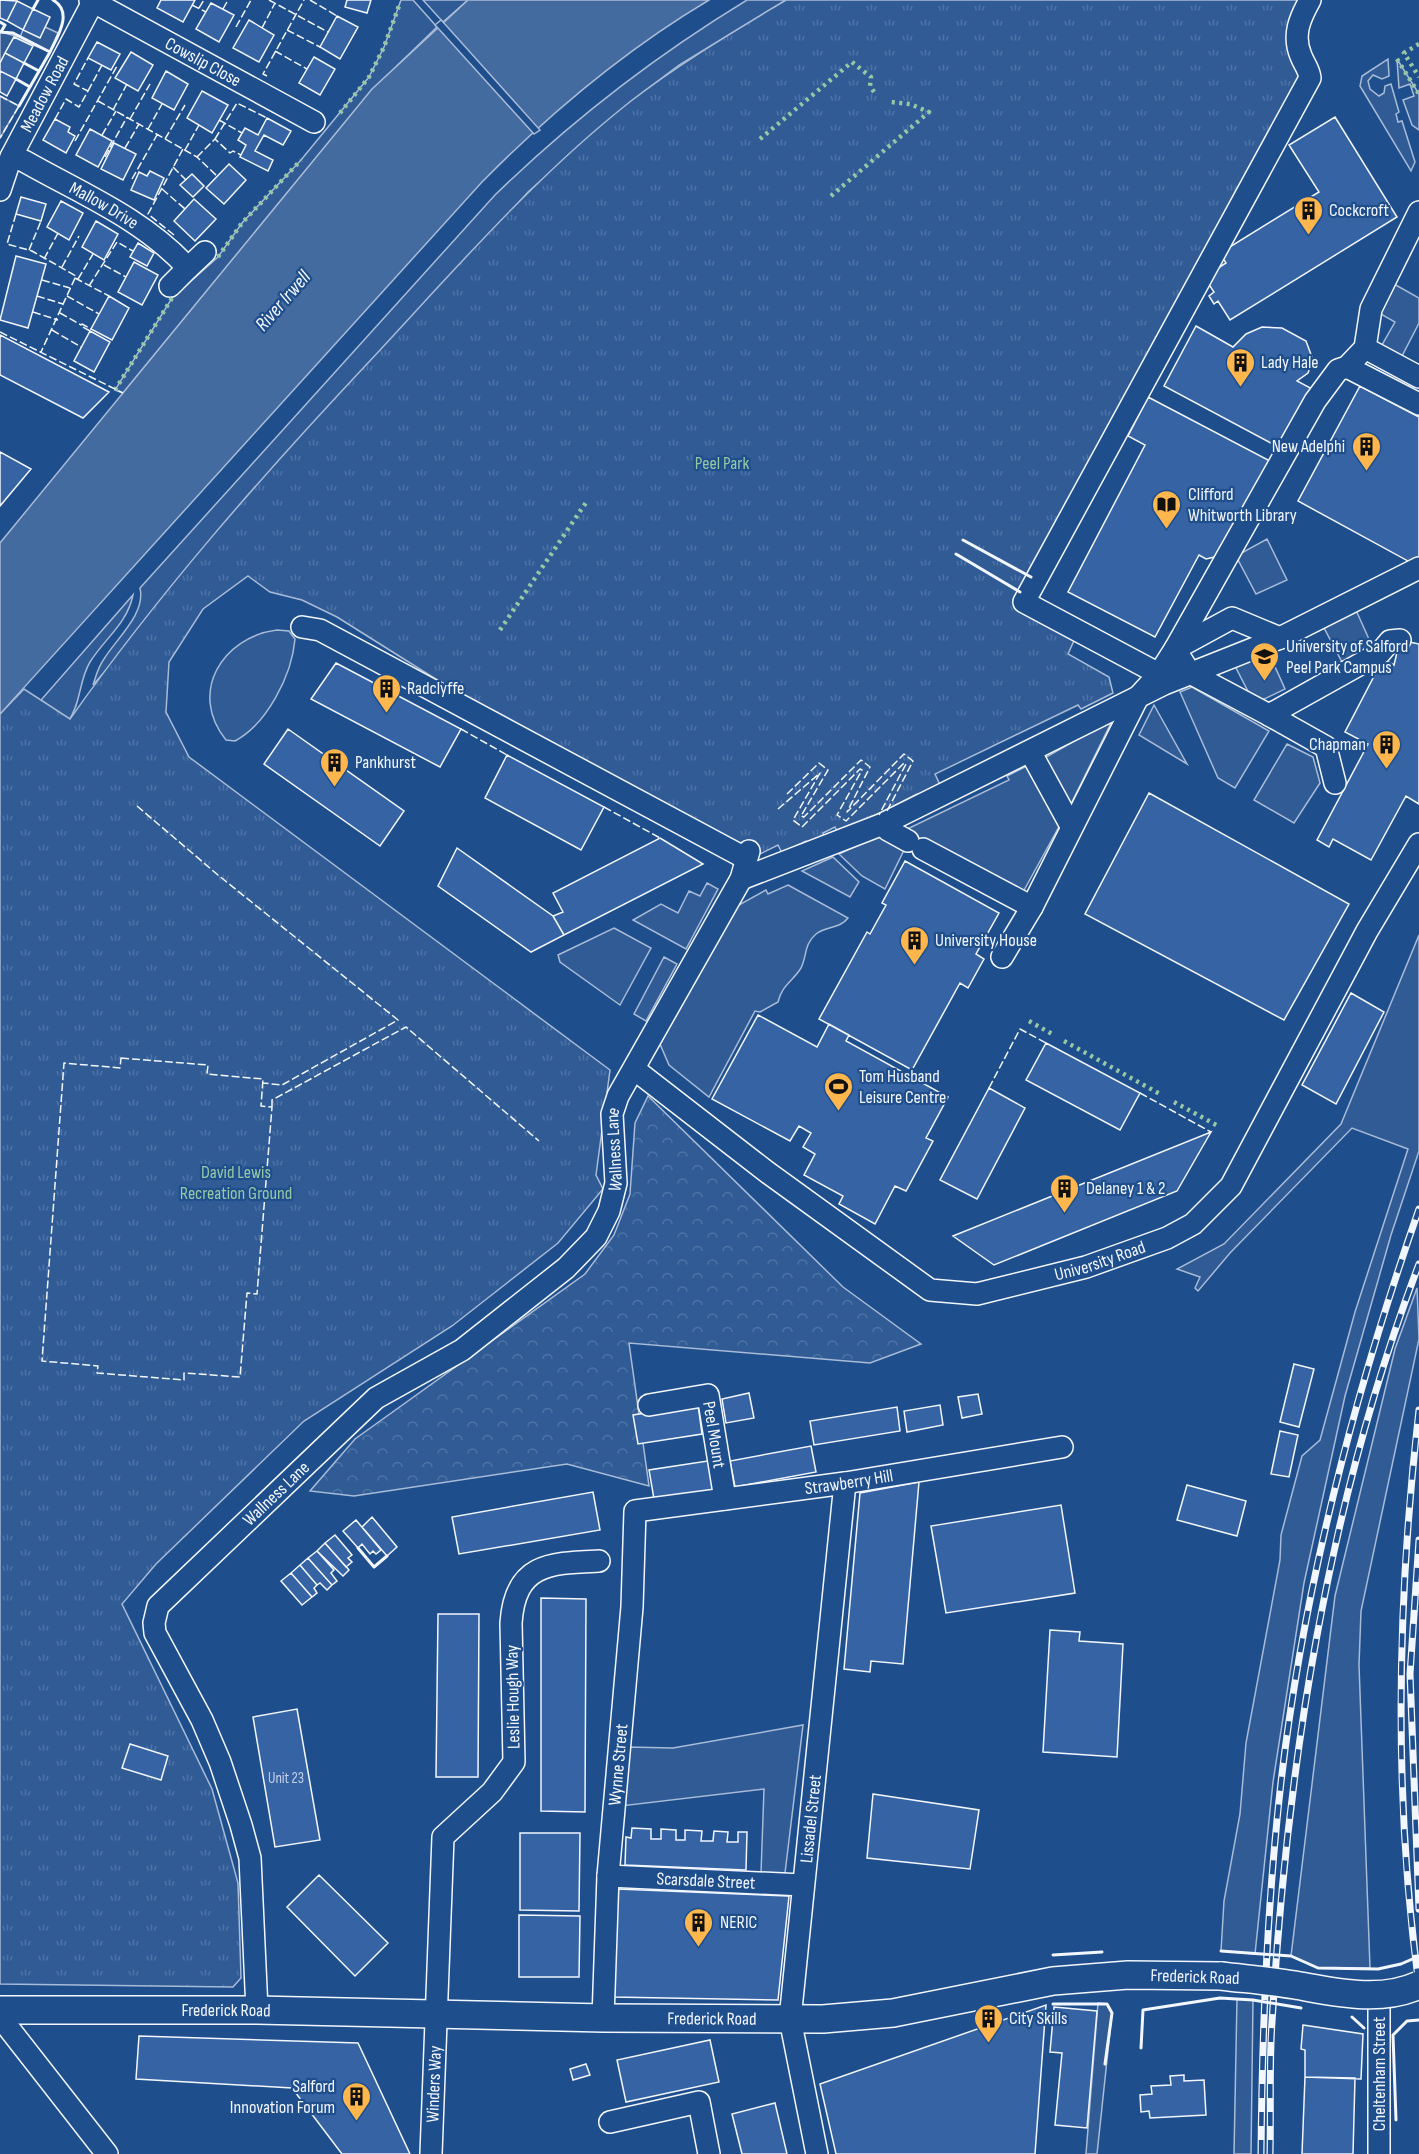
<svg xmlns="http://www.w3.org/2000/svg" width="1419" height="2154" font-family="'Sofia Sans Condensed',sans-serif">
<defs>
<pattern id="forest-crowns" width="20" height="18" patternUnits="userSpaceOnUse" patternTransform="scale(1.5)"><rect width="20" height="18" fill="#305b95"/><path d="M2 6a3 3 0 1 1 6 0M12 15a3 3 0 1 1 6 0" fill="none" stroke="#4e73a5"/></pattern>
<pattern id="park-tufts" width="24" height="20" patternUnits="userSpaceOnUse" patternTransform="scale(1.5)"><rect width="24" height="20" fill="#305b95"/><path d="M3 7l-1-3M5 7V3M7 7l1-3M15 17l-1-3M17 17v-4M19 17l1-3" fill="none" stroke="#4e73a5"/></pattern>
</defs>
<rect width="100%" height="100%" fill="#1f4e8c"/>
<!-- green -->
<path fill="#305b95" stroke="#a8bbd7" stroke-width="1.5" d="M401,0H413L437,27L372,90L123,393L115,390L172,298L218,257L242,223L301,160L369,77L384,47Z
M423,0H468L443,22Z
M747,0H786L679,65L630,102L528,192L93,685C96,676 98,667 104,659C116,639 146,614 140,588L495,195C572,120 655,56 747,0Z
M45,27L58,33L50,52L14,37L0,63V32L20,37L23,30Z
M1388,59L1389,76L1382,79L1373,75L1368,81L1370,89L1379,96L1384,93L1385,86L1391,84L1399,112L1396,114L1398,122L1402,121L1415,162L1411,171L1360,86L1362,76Z
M1397,59L1419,94V130L1412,125L1403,100L1414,96L1410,84L1399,88Z
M1394,284L1419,298V323L1402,356L1382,345L1395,322L1379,313Z
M1267,539L1287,580L1256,594L1236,556Z
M133,595C127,624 105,638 90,662C79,680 81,703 69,720L41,700Z
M1355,608L1373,648L1342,662L1322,624Z
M277,630L289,631L295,639C292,675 267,724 235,741L226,740C188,693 222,637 277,630Z
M1267,649L1285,689L1256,703L1253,701L1234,664Z
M1192,687L1269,731L1235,788L1218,778L1180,692Z
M1154,705L1187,764L1139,735Z
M1113,719L1068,810L1041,760Z
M1287,744L1313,757L1320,783L1294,823L1254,800Z
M1031,764L1061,823L1023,892L899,833L1009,780L1007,776Z
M884,833L907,844L885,889L862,876L839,854Z
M833,857L859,882L850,897L802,871Z
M707,883L718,889L686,949L633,920L661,904L678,913L689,891L700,896Z
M788,885L848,918C840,929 825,926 816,934C804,944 807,956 801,968C793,981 782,985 778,1002L760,1012L755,1011L709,1097L669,1065L660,1044L737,906L766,890L768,894Z
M614,928L651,948L620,1005L560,962L558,955Z
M1419,935V1151L1391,1235L1345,1396L1304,1583L1273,1782L1255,1954L1221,1951L1224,1901L1240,1814L1246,1743L1280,1560L1281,1535L1302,1456L1320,1440L1355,1312L1408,1149L1352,1128L1230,1253L1198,1291L1195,1288L1200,1277L1177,1269L1224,1244L1341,1124Z
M664,957L677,964L646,1021L634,1014Z
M1417,1288L1419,1339L1361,1611L1359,1665L1370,1968H1318L1291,1956L1335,1596L1395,1349Z
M803,1725L785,1873H761L764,1789L621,1806L627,1747L673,1748Z
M1237,1999L1253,2000L1251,2154H1234Z
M1098,2003L1107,2004L1112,2013L1097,2154H1086Z"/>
<!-- forest -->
<path fill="url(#forest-crowns)" stroke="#a8bbd7" stroke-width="1.5" d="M648,1096L843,1287L921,1344L870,1363L629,1343L649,1486L567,1464L354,1496L310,1491L355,1439L585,1274L614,1235L630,1194L635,1123Z"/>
<!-- park -->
<path fill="url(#park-tufts)" stroke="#a8bbd7" stroke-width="1.5" d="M786,0H1303L1305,74L1018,603L1077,634L1068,654L1109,677L1113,693L1081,709L1078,705L935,774L940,785L918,796L917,794L838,834L835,827L823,833L825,839L808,847L806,841L782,853L778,845L758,855L485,710L337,617L302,600L270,592L248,576L203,609L169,662L166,712L189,757L610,1070L596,1175L603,1189L558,1243L452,1326L304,1421L156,1564L122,1604L212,1789L238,1883L241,1978L233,1987L0,1984V714L24,689L70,719C159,593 260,478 366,365C451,274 533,178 631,101C680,63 733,32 786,0Z
M0,96L19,106L0,138Z"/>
<!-- water -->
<path fill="#446ba0" stroke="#a8bbd7" stroke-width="1.5" d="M468,0H709C625,50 550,113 482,182L0,714V543L372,89Z"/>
<!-- pier -->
<path fill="#1f4e8c" stroke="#a8bbd7" stroke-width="1.5" d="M441,20L443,22L540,130L534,134L437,27L435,25Z"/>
<!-- building -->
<path fill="#3563a3" stroke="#f2f6ff" stroke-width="1.5" d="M0,0L17,1L7,21L0,18Z
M161,0H195L183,22L157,8Z
M347,0H371L367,13L345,7Z
M17,1L33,9L23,30L7,21Z
M211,3L234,15L219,42L196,29Z
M33,9L50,17L40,38L23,30Z
M337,16L358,27L340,59L320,47Z
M249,20L274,35L259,62L233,48Z
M14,37L33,46L24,63L5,53Z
M97,42L120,54L111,70L88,58Z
M131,52L153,65L138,91L115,78Z
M5,53L24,63L16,79L0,71V63Z
M314,57L335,69L320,95L299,83Z
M0,71L16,79L7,96L0,92Z
M166,71L188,84L174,110L152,98Z
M202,91L228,105L212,133L187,118Z
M1335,117L1397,217L1230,320L1218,301L1214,304L1209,296L1214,292L1204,277L1226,263L1220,253L1319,192L1289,145Z
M267,118L291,131L283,145L264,135L255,151L273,160L268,171L240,157L246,145L238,140L245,128L258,135Z
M55,119L70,127L68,132L75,136L66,153L43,140Z
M90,129L112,141L98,167L76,155Z
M114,143L136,154L123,180L101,169Z
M229,164L246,180L224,204L206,188Z
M150,171L164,178L154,200L131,190L139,172L147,176Z
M192,174L204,186L193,197L180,185Z
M21,197L46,204L41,221L16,214Z
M194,199L216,219L195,241L174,221Z
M61,201L83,213L69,240L47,227Z
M96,221L118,234L104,260L82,247Z
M138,243L154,253L147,266L130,257Z
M16,256L46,264L28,328L0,320Z
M134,262L158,275L142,305L118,292Z
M109,296L129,308L112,340L91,329Z
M1196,326L1233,347L1246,334L1262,327L1282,328L1306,341L1313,360L1308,373L1297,381L1316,391L1284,450L1164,386Z
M90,331L110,342L94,372L74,361Z
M0,335L109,392L83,418L0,375Z
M1360,386L1419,417V567L1298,501Z
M1148,397L1270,461L1219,556L1206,559L1199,555L1155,637L1068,592L1145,445L1128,436Z
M0,452L31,469L0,506Z
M1400,640L1419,644V804L1406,796L1371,860L1333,839L1329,847L1317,840L1368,744L1345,732L1383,659L1394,665Z
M336,663L461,729L440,767L311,699Z
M288,729L404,811L380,846L264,764Z
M507,755L604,807L581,850L485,798Z
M1149,793L1349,904L1284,1020L1085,914Z
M660,838L703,864L564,935L553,916L563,912L553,893Z
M457,848L553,916L564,935L531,952L438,886Z
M905,861L999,913L976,954L984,959L968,988L960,983L912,1070L819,1019L867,932L870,934L886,905L882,903Z
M1351,993L1384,1012L1336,1104L1302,1085Z
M758,1015L817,1047L829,1024L849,1035L846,1041L948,1097L926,1138L933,1141L906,1191L895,1186L875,1224L839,1204L843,1196L804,1175L815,1154L803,1147L811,1133L799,1126L790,1141L712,1099Z
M1046,1043L1140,1093L1120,1130L1026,1080Z
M989,1088L1025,1108L977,1199L940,1180Z
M1211,1132L1177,1191L994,1265L953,1236Z
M1294,1364L1314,1369L1299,1427L1280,1422Z
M749,1393L754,1418L726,1423L722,1399Z
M978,1394L982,1414L962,1418L958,1397Z
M698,1405L702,1434L638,1444L633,1415Z
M940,1405L943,1425L907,1432L904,1411Z
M897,1407L900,1431L814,1445L810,1421Z
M1280,1431L1298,1435L1289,1477L1271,1474Z
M811,1446L816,1472L735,1487L730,1461Z
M714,1460L718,1489L654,1499L649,1470Z
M919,1482L903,1664L871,1661L870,1672L844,1669L860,1493Z
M1187,1485L1246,1501L1237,1536L1177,1520Z
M593,1492L600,1530L459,1554L452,1517Z
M1061,1505L1075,1593L946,1613L931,1526Z
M372,1517L397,1547L387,1556L362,1527Z
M356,1520L381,1550L376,1554L373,1551L370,1554L362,1544L358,1548L343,1531Z
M335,1535L352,1555L348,1558L352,1562L346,1567L325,1543Z
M325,1543L349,1570L343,1576L317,1551Z
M317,1551L334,1570L331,1573L337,1581L332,1585L308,1558Z
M308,1558L332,1585L327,1590L320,1583L317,1585L300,1565Z
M300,1565L317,1585L314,1588L317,1593L312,1597L291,1573Z
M291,1573L312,1597L302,1605L281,1581Z
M541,1598L586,1599L585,1812L541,1811Z
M438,1614H479L478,1777H436Z
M1050,1630L1080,1632L1079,1641L1123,1644L1117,1757L1043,1752Z
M297,1709L320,1840L275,1847L253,1717Z
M130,1744L168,1756L161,1780L122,1768Z
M873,1794L979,1810L970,1869L867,1858Z
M632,1828L651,1829V1839H661V1829L676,1830V1840H685V1830L702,1831L701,1841H713L714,1831L728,1832L727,1842H738V1832H747L746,1870L625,1865L626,1837L631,1838Z
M520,1833H580L579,1911L520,1910Z
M319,1875L388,1943L355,1976L287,1907Z
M617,1889L789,1896L778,2000L612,1997Z
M519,1915L580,1916L579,1977H519Z
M1046,2005L1035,2154H836L820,2084Z
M1054,2007L1097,2011L1087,2128L1055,2125L1062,2053L1050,2052Z
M1303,2025L1363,2034L1361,2079L1305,2077V2050L1301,2049Z
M139,2036L358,2043L410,2154H342L292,2088L136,2079Z
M710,2040L719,2082L626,2102L617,2060Z
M586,2064L590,2075L573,2080L570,2069Z
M1184,2075V2081L1204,2080L1206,2115L1150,2118L1149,2111L1141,2112L1140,2095L1152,2094L1151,2086L1171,2085L1170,2076Z
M1305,2077L1355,2078L1353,2154H1302Z
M775,2103L787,2154H742L732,2114Z"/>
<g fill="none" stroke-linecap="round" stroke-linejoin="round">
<defs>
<g id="minor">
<path id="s1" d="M90,0L314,122"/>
<path id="s2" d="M11,157L24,161C82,194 142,218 188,268L170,286"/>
<path id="s3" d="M0,190L11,157L94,0"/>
<path d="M1419,212L1371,309L1365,348L1419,377"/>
<path d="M188,268L205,252"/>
<path d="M1347,367L1419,404"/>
<path d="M302,627L320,630L745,858"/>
<path d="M1400,640L1390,641L1380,653L1269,715L1190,673L1175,649L1232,618L1280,638L1419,568"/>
<path d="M1159,674L1024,602L1310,78C1309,69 1304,64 1301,56C1292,35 1300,18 1310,0"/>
<path d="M1269,715L1326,747L1335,783"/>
<path d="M1031,753L1071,826"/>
<path d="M883,824L888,830L908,841"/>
<path d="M923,849L1032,907"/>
<path d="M741,879L883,824L1164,684L1280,638"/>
<path d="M1002,957L1032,907L1138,697L1159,674L1175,649L1315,401L1338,370L1347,367L1365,348"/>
<path id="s4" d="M634,1069L767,1172L930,1290L977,1294L1086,1267L1167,1238L1193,1224L1231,1186L1367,931L1419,844"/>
<path id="s5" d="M649,1405L708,1395L725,1499"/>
<path id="s6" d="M608,1876L803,1885"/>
<path id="s7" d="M257,2010L250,1858L241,1825L220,1762L202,1720L155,1633L154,1623L158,1606L376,1398L462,1350L566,1268L596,1237L609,1211L616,1183L612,1114L618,1096L741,879L749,851"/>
<path d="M0,2017L107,2154"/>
<path id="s8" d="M603,2018L608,1876L632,1607L635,1511L845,1483L1062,1447"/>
<path d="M610,2122L699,2102L709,2154"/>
<path id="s9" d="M431,2154L443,1837L492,1792L514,1762L511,1623C515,1563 550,1563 599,1561"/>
<path id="s10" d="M817,2154L790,2019L845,1483"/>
<path d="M1379,2154V1994"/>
</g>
<g id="major">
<path id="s11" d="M0,2010H257L603,2018L823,2019L893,2013L1053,1981L1128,1975L1221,1976"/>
</g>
</defs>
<!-- minor casing -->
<use href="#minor" stroke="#f2f6ff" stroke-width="24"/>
<!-- major casing -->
<use href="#major" stroke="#f2f6ff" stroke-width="30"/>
<!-- minor -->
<use href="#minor" stroke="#1f4e8c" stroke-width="21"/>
<!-- major -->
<use href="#major" stroke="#1f4e8c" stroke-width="27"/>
<defs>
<path id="rail" d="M1419,1410C1397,1602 1393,1795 1419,1986
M1419,1540L1410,1674L1419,1909
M1261,2154C1262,2043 1266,1931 1277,1820C1297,1612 1350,1406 1419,1209
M1270,2154C1271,2110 1269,2066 1272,2022C1287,1766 1327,1505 1419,1264"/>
</defs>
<!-- rail casing -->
<use href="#rail" stroke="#f2f6ff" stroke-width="7"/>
<!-- rail -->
<use href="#rail" stroke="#1f4e8c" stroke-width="4.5" stroke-dasharray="14" stroke-linecap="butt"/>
<defs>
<path id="major-bridge" d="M1221,1976C1246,1979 1271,1981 1295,1985C1335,1992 1380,2003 1419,1985"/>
</defs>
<!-- major-bridge casing -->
<use href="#major-bridge" stroke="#f2f6ff" stroke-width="30" stroke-linecap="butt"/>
<!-- major-bridge -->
<use href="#major-bridge" stroke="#1f4e8c" stroke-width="27"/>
<!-- hedge -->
<path stroke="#97c8a6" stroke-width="4.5" stroke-dasharray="3 4.5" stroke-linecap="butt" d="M1419,44L1404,53L1419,77
M1397,59L1419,94
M340,113L369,77L384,47L400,3
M760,139L852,62L871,77L870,86L874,92
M831,196L929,112L910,104L891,102
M218,257L242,223L301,160
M115,390L172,298
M500,630L587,501
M1029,1021L1052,1034
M1064,1041L1160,1094
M1174,1102L1220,1127"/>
<!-- fence -->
<path stroke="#f2f6ff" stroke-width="1.5" stroke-dasharray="8 3" stroke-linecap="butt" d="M269,0L328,32
M310,0L337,16
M192,5L206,12
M199,8L204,0
M223,9L228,0
M236,27L251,0
M262,28L275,3
M287,30L320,47
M275,51L307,69
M267,76L263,74L304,0
M88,91L102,65
M0,96L19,106L0,138
M98,101L197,157L217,176
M113,110L127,84
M55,119L66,99L79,107L88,91L74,84L88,58
M130,119L150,84
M219,120L242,133
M148,129L162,104
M102,135L116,111
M165,139L185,105
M215,139L237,103L267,118
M75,141L117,66
M125,148L139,124
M185,150L199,125
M105,157L127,117
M197,157L215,139L230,153L233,151L241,155
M173,167L186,180
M132,179L157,135
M162,189L185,209
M16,214L7,244L32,251L76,276L41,352
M174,235L148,214L183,149
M29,250L41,221
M44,259L58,233
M104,265L126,277
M62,267L79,236
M75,278L109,296
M78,279L93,254
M42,280L70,288
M89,286L117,242L133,251
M37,296L63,304
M67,296L99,314
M33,312L58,320
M60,313L81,325
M52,330L81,347
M90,331L81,326L82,324L91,329
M0,332L123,393
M461,729L507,755
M787,794L819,763L828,770L801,816L804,817L861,760L870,767L847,812L904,754L913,761L887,811
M137,806L218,875L398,1020L282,1085L263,1083
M604,807L660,838
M778,809L820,773L793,820L802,827L860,769L862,770L837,815L846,821L904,763L906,764L879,815
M121,1058L208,1065L207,1074L263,1079L261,1106L272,1107L257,1294L247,1293L240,1377L184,1373V1380L97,1373L98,1366L42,1361L64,1063L120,1068Z
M989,1088L1020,1029L1046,1043
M1140,1093L1211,1132
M272,1107V1100L406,1027L539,1141"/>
<!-- wall -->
<path stroke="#f2f6ff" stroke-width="3" d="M33,9L38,0
M0,22L5,25L1,32
M0,32L13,33L50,52L19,106
M50,52C57,37 74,12 53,0
M24,63L39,71
M16,79L30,87
M963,540L1031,577
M956,554L1020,592
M358,1548L374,1567L387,1556
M1221,1951L1291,1956L1318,1968L1378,1969L1401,1964L1419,1956
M1053,1955L1102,1952
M1053,2004H1107L1112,2013L1105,2064
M1352,2017L1364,2028
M1141,2048L1143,2010L1220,1998L1253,2000L1301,2008
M1396,2120L1393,2035L1407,2021L1419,2020"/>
</g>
<!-- icons -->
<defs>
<symbol id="building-pin" viewBox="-11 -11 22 30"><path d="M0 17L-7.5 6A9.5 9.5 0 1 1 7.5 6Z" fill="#ffb74d" stroke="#1f4e8c"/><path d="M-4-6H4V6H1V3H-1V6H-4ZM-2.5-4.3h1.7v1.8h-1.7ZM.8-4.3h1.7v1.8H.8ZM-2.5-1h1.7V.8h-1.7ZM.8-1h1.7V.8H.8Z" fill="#111"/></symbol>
<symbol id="library-pin" viewBox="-11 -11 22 30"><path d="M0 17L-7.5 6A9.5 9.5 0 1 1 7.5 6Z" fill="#ffb74d" stroke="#1f4e8c"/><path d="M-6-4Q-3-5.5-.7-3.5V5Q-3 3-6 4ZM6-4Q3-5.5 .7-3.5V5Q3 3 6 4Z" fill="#111"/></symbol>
<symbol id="university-pin" viewBox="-11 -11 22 30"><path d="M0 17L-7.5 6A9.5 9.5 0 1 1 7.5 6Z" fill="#ffb74d" stroke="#1f4e8c"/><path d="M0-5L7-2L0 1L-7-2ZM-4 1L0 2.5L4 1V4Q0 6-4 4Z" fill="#111"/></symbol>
<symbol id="stadium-pin" viewBox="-11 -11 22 30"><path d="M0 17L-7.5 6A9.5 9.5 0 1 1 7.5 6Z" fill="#ffb74d" stroke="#1f4e8c"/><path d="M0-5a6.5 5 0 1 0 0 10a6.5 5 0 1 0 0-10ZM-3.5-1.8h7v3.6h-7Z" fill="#111"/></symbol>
</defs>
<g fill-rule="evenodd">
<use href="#building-pin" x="1292" y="194" width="33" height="45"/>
<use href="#building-pin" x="1224" y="346" width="33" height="45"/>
<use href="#building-pin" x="1350" y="430" width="33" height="45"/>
<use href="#library-pin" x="1150" y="488" width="33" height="45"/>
<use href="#university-pin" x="1248" y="640" width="33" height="45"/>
<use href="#building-pin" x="370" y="672" width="33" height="45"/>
<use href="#building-pin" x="1370" y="728" width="33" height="45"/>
<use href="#building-pin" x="318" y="746" width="33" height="45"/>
<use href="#building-pin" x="898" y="924" width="33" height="45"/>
<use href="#stadium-pin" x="822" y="1070" width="33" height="45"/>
<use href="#building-pin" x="1048" y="1172" width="33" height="45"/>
<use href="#building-pin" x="682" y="1906" width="33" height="45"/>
<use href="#building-pin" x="972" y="2002" width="33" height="45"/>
<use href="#building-pin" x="340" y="2080" width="33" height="45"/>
</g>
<g text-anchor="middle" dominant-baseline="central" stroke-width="4.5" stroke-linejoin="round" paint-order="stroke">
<!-- number labels -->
<g font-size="15" fill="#c3d1e8">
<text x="286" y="1778">Unit 23</text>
</g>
<!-- street labels -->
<g font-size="18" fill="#f2f6ff" stroke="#1f4e8c">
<text stroke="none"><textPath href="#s1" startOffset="129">Cowslip Close</textPath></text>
<text stroke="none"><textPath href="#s3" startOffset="106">Meadow Road</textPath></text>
<text stroke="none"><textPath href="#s2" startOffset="105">Mallow Drive</textPath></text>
<text stroke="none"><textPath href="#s7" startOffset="1092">Wallness Lane</textPath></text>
<text stroke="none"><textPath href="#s4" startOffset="544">University Road</textPath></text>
<text stroke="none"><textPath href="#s5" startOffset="100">Peel Mount</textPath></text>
<text stroke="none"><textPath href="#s8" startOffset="724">Strawberry Hill</textPath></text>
<text stroke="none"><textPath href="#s7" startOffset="588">Wallness Lane</textPath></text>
<text transform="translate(513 1697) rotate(-91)">Leslie Hough Way</text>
<text stroke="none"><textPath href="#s8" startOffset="254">Wynne Street</textPath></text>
<text stroke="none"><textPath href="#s10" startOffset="339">Lissadel Street</textPath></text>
<text stroke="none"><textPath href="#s6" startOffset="98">Scarsdale Street</textPath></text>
<text transform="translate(1195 1977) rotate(2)">Frederick Road</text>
<text stroke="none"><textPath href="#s11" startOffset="226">Frederick Road</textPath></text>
<text stroke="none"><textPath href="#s11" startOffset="712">Frederick Road</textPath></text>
<text transform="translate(1379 2074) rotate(-90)">Cheltenham Street</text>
<text stroke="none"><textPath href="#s9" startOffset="70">Winders Way</textPath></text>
</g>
<!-- poi labels -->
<g font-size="18" fill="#f2f6ff" stroke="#1f4e8c" text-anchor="start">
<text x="1329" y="210">Cockcroft</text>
<text x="1261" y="362">Lady Hale</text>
<text x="1345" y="446" text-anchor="end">New Adelphi</text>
<text x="1188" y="494">Clifford<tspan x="1188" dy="21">Whitworth Library</tspan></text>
<text x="1286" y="646">University of Salford<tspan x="1286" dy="21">Peel Park Campus</tspan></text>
<text x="407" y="688">Radclyffe</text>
<text x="1366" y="744" text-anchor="end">Chapman</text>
<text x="355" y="762">Pankhurst</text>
<text x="935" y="940">University House</text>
<text x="859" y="1076">Tom Husband<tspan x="859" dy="21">Leisure Centre</tspan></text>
<text x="1086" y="1188">Delaney 1 &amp; 2</text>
<text x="720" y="1922">NERIC</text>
<text x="1009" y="2018">City Skills</text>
<text x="335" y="2086" text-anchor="end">Salford<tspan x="335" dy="21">Innovation Forum</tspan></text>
</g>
<!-- park labels -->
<g font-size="18" fill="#97c8a6" stroke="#1f4e8c">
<text x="722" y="463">Peel Park</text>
<text x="236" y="1172">David Lewis<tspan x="236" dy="21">Recreation Ground</tspan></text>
</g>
<!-- water labels -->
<g font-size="20" font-style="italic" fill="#f2f6ff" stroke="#1f4e8c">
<text transform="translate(283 301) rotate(-49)">River Irwell</text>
</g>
</g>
</svg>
